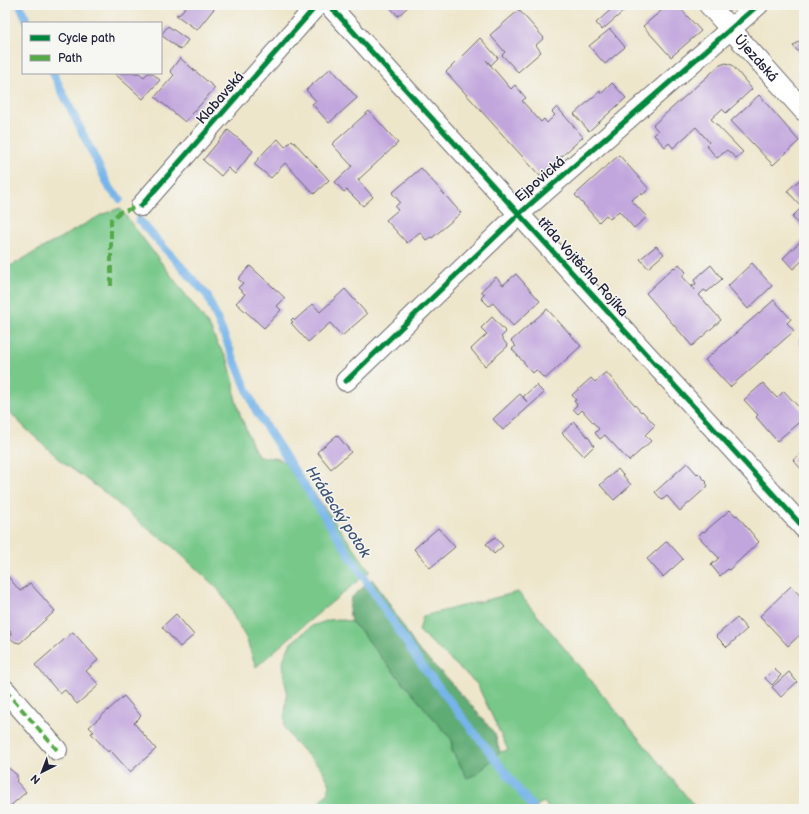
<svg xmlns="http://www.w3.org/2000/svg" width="809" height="814" font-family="'Balsamiq Sans',sans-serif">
<rect width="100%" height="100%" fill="#f6f6f2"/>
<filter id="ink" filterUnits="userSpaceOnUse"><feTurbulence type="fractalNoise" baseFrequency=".025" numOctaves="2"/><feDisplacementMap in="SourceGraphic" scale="8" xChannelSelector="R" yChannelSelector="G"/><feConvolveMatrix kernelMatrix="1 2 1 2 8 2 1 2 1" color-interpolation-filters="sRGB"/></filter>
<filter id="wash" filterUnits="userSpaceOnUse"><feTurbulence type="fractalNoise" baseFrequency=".012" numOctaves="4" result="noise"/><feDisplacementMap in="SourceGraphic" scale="16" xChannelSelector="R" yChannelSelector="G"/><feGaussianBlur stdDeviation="0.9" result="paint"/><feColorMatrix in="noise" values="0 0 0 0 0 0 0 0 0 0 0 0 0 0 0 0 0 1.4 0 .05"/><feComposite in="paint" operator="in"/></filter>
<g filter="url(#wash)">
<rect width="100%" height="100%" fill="#eee6cb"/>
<!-- green -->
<path fill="#77c889" stroke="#4c7562" d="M120,208L210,327L217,343L228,360L234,383L235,397L240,414L254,449L259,456L279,459L291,466L301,475L370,571L303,626L256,667L246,638L235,619L228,604L218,589L173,547L143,525L103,491L65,464L25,428L5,407V269L101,215Z
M518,592L697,809H549L544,802L530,809H314L327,794L330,785L322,769L295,743L284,727L287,691L284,678L283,660L291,643L312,626L329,620L340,619L351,622L361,631L381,657L452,740V751L467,777L477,774L500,752L508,750L477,684L419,631L423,616Z"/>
<!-- forest -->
<path fill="#61ac75" stroke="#426758" d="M372,579L381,591L416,647L439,670L471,705L495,734L500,752L477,774L467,778L452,750V740L381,657L361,631L351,622L349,610L351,598Z"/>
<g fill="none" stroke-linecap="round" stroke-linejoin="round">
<!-- stream -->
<path stroke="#76b4e9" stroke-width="8" d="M20,5L28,23
M53,73L110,189L120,199
M139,220L207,295L256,411L417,659L534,809"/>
</g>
<g id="blocks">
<!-- building -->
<path fill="#c1a5dd" d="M187,5H217L197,30L176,15L178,14L179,15Z
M388,5H410L398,16Z
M616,5H621L625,10L602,30L596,23Z
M668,5H677L701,31L671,57L643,26Z
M519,10L544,38L536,45L541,52L518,72L502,55L505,52L490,35Z
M168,26L188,40L181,50L161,35Z
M610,29L625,47L605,64L589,46Z
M804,37V58L793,46Z
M480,38L498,58L491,65L486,60L511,89L515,85L526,98L522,101L541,122L544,119L547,123L555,115L552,112L557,107L583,137L540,176L446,72Z
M180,58L215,88L185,122L155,97L174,75L170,71Z
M726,63L732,65L752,89L726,113L722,109L711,119L743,152L736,158L727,150L717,158L706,145L709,142L696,127L673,148L669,143L665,147L654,135L658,131L653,125L720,65Z
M331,68L357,98L329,123L312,104L316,101L306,90Z
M114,73H139L144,77L148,73H152L160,80L143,99Z
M612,83L626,98L589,131L574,114L600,91L601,94Z
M759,95L799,141L773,165L731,121Z
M369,111L398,143L358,180L373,197L363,206L347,190L344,192L335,182L352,166L332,144Z
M228,130L253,151L235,174L228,168L221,176L203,160Z
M278,139L285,147L292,140L329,180L314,194L285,163L271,178L254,164L267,149Z
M619,155L649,189L642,195L641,193L631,200L647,217L634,228L619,211L610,219L606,215L599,222L575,195Z
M421,168L461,213L432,238L431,237L426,240L420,232L407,243L386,220L398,210L395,207L400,202L392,193Z
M804,176V226L802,228L792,217L802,207L787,191Z
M802,240L804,243V259L793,269L783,258Z
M656,246L664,254L648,268L640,259Z
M752,263L772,286L748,309L728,286Z
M679,264L686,272L682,276L695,290L692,286L696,284L694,280L711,265L722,279L707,292L704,290L699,295L721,320L692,346L646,293L674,267L675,268Z
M250,266L285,298L277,306L281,310L264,328L236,303L245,294L238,288L243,283L238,279Z
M516,274L540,301L513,326L493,303L489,306L481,298L485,294L481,291L496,277L503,285Z
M345,289L367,314L342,336L330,323L308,342L291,323L293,322L291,320L293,318L295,320L313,304L320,312Z
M774,300L791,319L787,323L794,331L730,387L705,360Z
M547,309L581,346L545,379L536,370L533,373L512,349L516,346L511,341Z
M492,317L506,332L501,337L508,346L485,366L471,349L487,334L481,328Z
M804,337V349L798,342Z
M606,372L641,412L642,411L655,425L645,435L651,441L629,461L605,435L600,439L595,433L599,429L582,410L578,414L573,409L577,405L574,401L576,400L572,395L591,378L595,382Z
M763,383L777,398L784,391L804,413V418L777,441L756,417L758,415L744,400Z
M536,385L544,393L503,430L493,419L520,394L527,402L523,397Z
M574,422L589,438L594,446L584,456L562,433Z
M337,435L351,452L331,469L317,452Z
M804,451V472L793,460Z
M687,463L697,474L698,473L707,482L706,483L708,486L680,511L667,496L662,500L655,492Z
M618,469L631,485L614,500L600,485Z
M730,510L736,516L737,515L759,542L729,570L728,569L720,576L711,565L719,558L698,536L703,531L704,532Z
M438,528L455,547L430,568L414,549Z
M495,537L503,546L494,554L486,544Z
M667,541L683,559L663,577L647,559Z
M5,573L20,591L30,583L55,611L20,643L15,642L10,638L11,632L5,626Z
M791,586L804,600V631L788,646L760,616Z
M176,614L194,635L180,647L162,627Z
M737,618L747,629L727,647L716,636Z
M73,632L98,660L86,671L99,685L77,704L65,690L60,694L35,665Z
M774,669L781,675L772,685L765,678Z
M789,672L797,682L781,697L772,687Z
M124,696L141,716L134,723L156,749L130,772L110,750L108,752L91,733L94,732L89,727Z
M5,765L17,775V780L16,781L26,792L7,809H5Z"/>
</g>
</g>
<g filter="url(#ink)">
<use href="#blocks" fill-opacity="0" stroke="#69676d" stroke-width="1"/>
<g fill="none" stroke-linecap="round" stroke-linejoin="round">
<defs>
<g id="minor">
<path d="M329,5L804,528"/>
<path id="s1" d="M709,5L804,111"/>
<path d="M141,206L317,5"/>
<path d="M346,381L519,214L758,5"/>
<path d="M5,690L57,750"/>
</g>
</defs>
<!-- minor casing -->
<use href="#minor" stroke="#69676d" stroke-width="22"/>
<!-- minor -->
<use href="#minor" stroke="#fff" stroke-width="20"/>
<!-- quiet -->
<path stroke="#53aa46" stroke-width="4" stroke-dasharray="8 4" stroke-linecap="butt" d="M111,286V220L120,212L141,206
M5,690L57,750"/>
<defs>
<path id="cycleway" d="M329,5L804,528
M141,206L317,5
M346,381L519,214L758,5"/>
</defs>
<!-- cycleway casing -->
<use href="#cycleway" stroke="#f6f6f2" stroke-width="8"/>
<!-- cycleway -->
<use href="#cycleway" stroke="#00873e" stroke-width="5"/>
</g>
</g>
<g text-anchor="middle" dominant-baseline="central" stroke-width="3" stroke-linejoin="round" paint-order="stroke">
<!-- street labels -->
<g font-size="14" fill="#22223b" stroke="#f6f6f2">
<text stroke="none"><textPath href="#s1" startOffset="71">Újezdská</textPath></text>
<text transform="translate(220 98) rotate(-49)">Klabavská</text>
<text transform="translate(540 179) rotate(-41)">Ejpovická</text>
<text transform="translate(583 267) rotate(48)">třída Vojtěcha Rojíka</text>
</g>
<!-- water labels -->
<g font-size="15" font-style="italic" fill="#3f5578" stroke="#f6f6f2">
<text transform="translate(338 512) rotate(57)">Hrádecký potok</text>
</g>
</g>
<!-- margin -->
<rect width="809" height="814" fill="none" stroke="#f6f6f2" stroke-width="20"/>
<!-- legend -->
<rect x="22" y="22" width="140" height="52" fill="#f6f6f2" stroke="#a1a1a9"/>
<rect x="30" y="35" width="20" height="6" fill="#00873e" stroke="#a1a1a9"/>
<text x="58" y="42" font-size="12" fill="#22223b">Cycle path</text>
<rect x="30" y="55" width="20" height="6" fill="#53aa46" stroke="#a1a1a9"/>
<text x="58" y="62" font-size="12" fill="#22223b">Path</text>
<!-- north arrow -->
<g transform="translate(42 772) rotate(222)" stroke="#f6f6f2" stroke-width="3" paint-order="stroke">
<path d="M0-3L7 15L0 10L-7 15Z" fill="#22223b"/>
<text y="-6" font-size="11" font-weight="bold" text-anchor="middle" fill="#22223b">N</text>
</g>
</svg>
